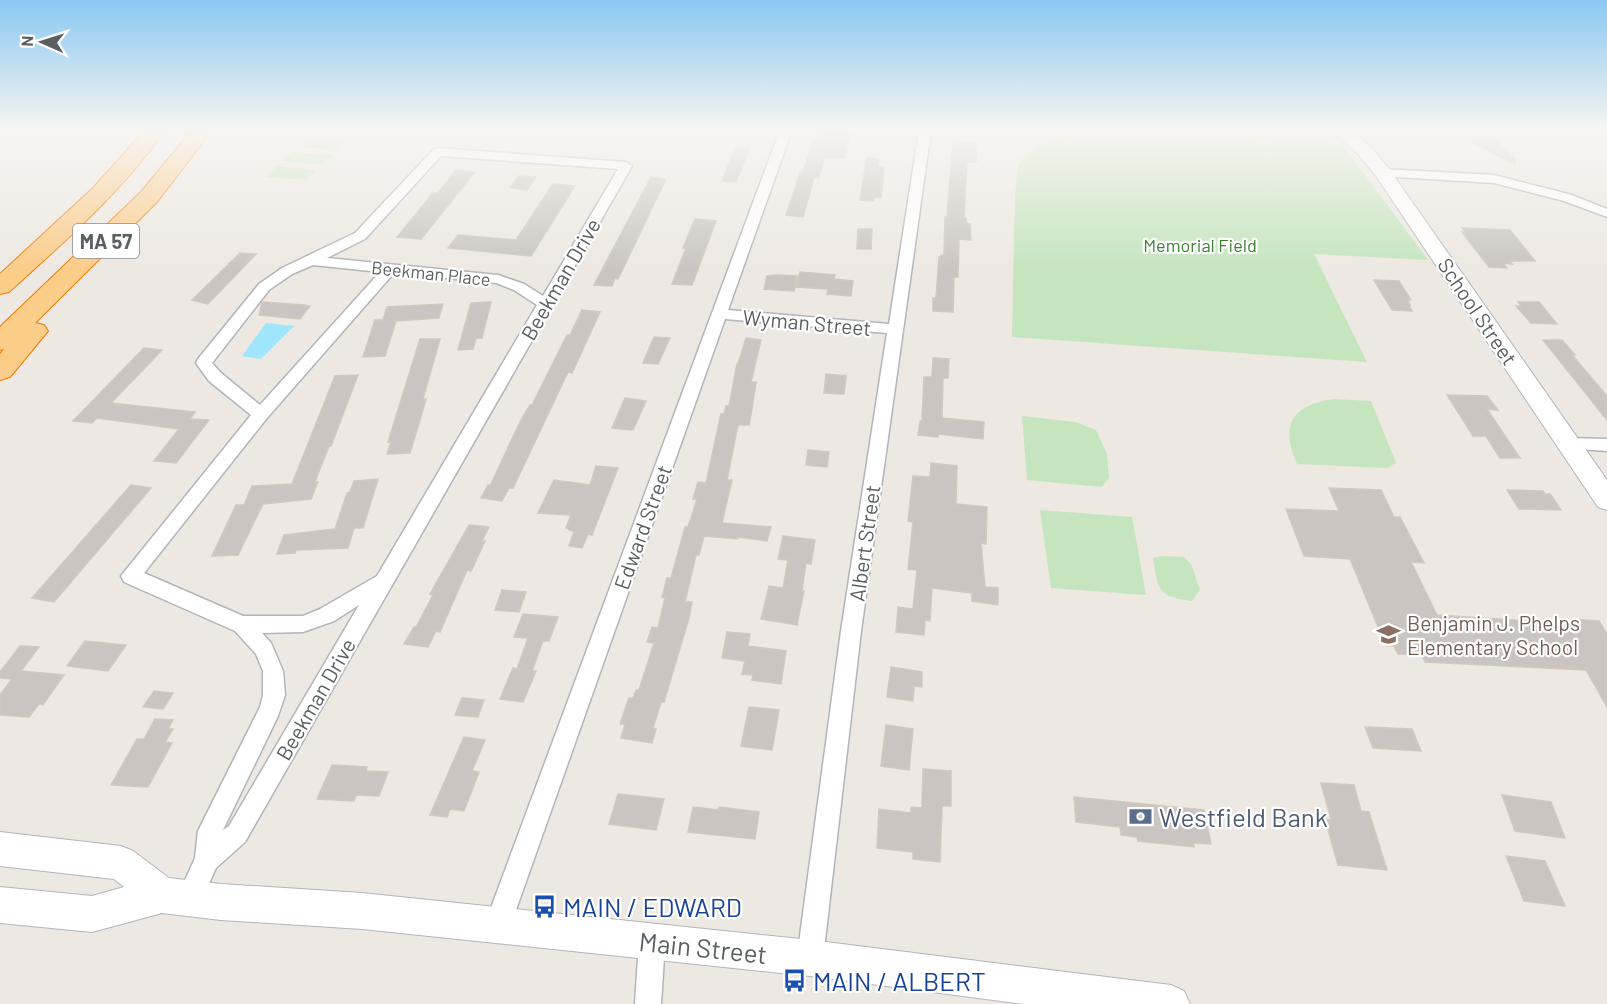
<svg xmlns="http://www.w3.org/2000/svg" width="1607" height="1004" font-family="Barlow,sans-serif">
<rect width="100%" height="100%" fill="#ede8e1"/>
<!-- green -->
<path fill="#c4e5bd" d="M1258,133L1289,142L1342,144L1428,260L1314,254L1367,362L1012,337L1015,195L1018,165L1035,148L1062,136L1247,141Z
M307,138L346,141L336,150L297,147Z
M292,152L332,155L322,165L282,161Z
M277,166L316,170L306,180L266,177Z
M1333,399L1371,401L1396,463L1386,468L1297,464C1280,425 1291,406 1333,399Z
M1022,416L1075,422L1096,430L1107,454L1109,478L1102,487L1027,480Z
M1040,510L1132,517L1146,595L1051,588Z
M1163,556L1184,557L1191,564L1200,590L1192,601C1158,597 1158,590 1153,558Z"/>
<!-- water -->
<path fill="#a0e5fe" d="M266,323L294,326L261,359L242,356Z"/>
<!-- building -->
<path fill="#cac5c0" stroke="#d1c9c0" stroke-width="1.5" d="M821,131L852,134L844,158L825,157L819,178H814L803,217L786,215L800,173H803L814,139L819,140Z
M1490,135L1516,160L1514,164L1470,141Z
M953,140L976,144V162H967L964,218H966L967,224H970L971,240L959,239L958,277H954L953,312L933,311V298H936L939,257L944,254L945,217H947Z
M735,148L749,149L736,182L722,181Z
M867,157L879,159L878,166L884,167L881,197H874L873,201L860,200Z
M456,170L475,172L421,239L397,237L433,193H438Z
M519,176L536,177L527,190L510,188Z
M651,177L666,179L618,279L615,278L612,286L594,285Z
M553,184L575,186L531,256L448,248L458,235L516,240Z
M695,219L716,221L692,285L672,284L686,248H683Z
M1462,228L1510,230L1535,261H1510L1512,264L1503,263L1507,268L1489,267L1462,232H1466Z
M858,229H872L871,249H857Z
M240,253L256,254L208,304L192,300Z
M800,272L835,275L834,279L853,281L851,296L827,294L828,289L796,287Z
M777,275L797,276L794,291L764,289L767,276Z
M1374,280L1399,281L1411,300H1408L1410,305L1408,304L1412,311L1392,310Z
M262,302L304,305L310,306L300,319L259,315Z
M491,302L482,338H476L473,349L458,350L471,303Z
M1518,302H1539L1557,324L1531,323L1516,306H1521Z
M443,304L439,318L396,321L385,356L363,357L375,320H383L387,307Z
M582,310L600,312L572,373L568,372L513,488H509L502,501L481,498L488,485L490,486L520,422L530,405H532L567,335H570Z
M654,337L670,338L658,364L643,363Z
M746,338L761,340L751,382H756L752,409L749,425H738L727,480H732L722,523L771,527L767,541L738,537V539L704,536L699,555H696L685,602H692L689,618L664,702H661L653,728L656,729L652,743L621,738L625,724H620L629,698H633L636,690H639L654,643L647,642L652,627L658,628L665,598L662,597L667,578H671L685,527H688L697,499H693L698,482L706,483L721,414H724L726,406H729L737,364H738Z
M420,339H440L423,399H426L420,420L410,453L387,454L391,442H388Z
M1543,340H1562L1575,355H1572L1607,396V420Z
M144,348L162,350L111,403L195,412L190,419L209,420L176,463L154,461L179,429L97,418L92,423L73,421Z
M933,358L949,359L948,378H943L942,418L984,422L983,439L938,434V437L918,435L920,421H922L924,377H932Z
M826,374L846,376L844,394L824,393Z
M358,375L331,446H329L315,482H318L311,499L263,504L238,555L212,556L236,505H244L252,486L292,484L335,376Z
M1447,395L1487,396L1498,410L1487,409L1520,458H1500L1486,436H1473Z
M625,398L646,401L633,430L612,428Z
M808,450L829,452L827,467L806,465Z
M931,463L957,466L956,504L987,507L986,544L981,543L985,587L998,588V605L972,601V593L932,588L930,621L925,620L924,635L896,632L898,607L913,609L917,570L908,569L913,522L908,521L913,476L930,477Z
M596,466L618,468L592,535L588,534L582,548L569,546L574,532L566,528L571,515L538,513L554,480L590,485Z
M378,479L363,528H354L348,548L296,550L295,553L277,554L284,535L335,529L347,493L350,492L354,481Z
M131,485L151,488L54,602L32,598Z
M1329,488L1381,490L1394,517H1400L1424,563L1411,562L1437,615L1575,624L1572,619L1599,621L1607,634V707L1586,670L1425,662L1422,655L1398,654L1394,646H1386L1350,559L1304,556L1286,509L1339,511Z
M1507,490L1543,491L1545,494H1550L1561,510L1519,509Z
M469,525L489,527L482,541H485L471,571L467,570L440,632L436,631L428,647L404,644L414,627H416L433,595L430,594Z
M783,536L815,540L811,564L806,563L802,591H804L797,625L761,619L769,586L783,588L788,560L778,559Z
M502,590L526,592L519,612L495,610Z
M523,614L558,617L549,641H543L532,671H536L523,702L500,699L513,668L517,669L528,638L514,637Z
M727,632L750,634L748,646L786,651L781,684L752,680L753,675L742,674L745,661L722,658Z
M85,641L126,645L108,671L67,666Z
M20,646L39,647L21,671L64,675L43,705L39,704L29,717L0,715V695L12,679L0,678V672Z
M891,667L922,672V687L914,686L913,701L887,697Z
M154,691L173,693L163,709L143,707Z
M462,698L484,700L478,717L455,715Z
M749,707L779,710L772,750L741,746Z
M155,719L173,720L168,729H173L165,742L172,743L148,787L111,785L137,739H144Z
M886,725L913,729L909,770L881,766Z
M1365,727L1412,729L1421,751L1373,748Z
M464,737L485,740L472,771L479,772L464,811L450,809L447,817L430,815Z
M332,765L367,767L366,771L388,772L379,796L356,795L354,801L317,799Z
M923,769L951,771V806H942L940,862L913,859V852L877,848L879,809L911,813V807L922,808Z
M1321,783L1354,785L1361,811L1369,812L1387,870L1338,865L1325,819L1331,820Z
M618,794L664,799L656,830L609,824Z
M1502,795L1551,802L1565,838L1515,831Z
M1074,797L1204,810L1211,844L1193,843L1194,847L1138,841L1137,837L1121,835L1120,827L1076,822Z
M693,807L718,810L719,807L759,812L755,839L688,832Z
M1506,856L1545,861L1565,906L1524,901Z"/>
<g fill="none" stroke-linecap="round" stroke-linejoin="round">
<defs>
<path id="street" d="M780,130H792L728,310L889,324L919,130H931L861,631L823,958L819,967L810,971L801,967L797,958L841,631L887,333L725,319L511,924L507,933L498,937L489,933L485,924Z
M438,148L626,162L632,166L245,842L216,868L198,907L189,910L180,907L177,898L195,858L198,831L260,707L263,695V671L256,654L235,631L124,582L121,576L251,415L209,381L196,363L198,359L259,284L282,268L355,233L434,149ZM441,156L618,169L543,296L524,284L498,275L327,258L365,239ZM313,265L380,272L260,405L221,373L212,363L269,290L292,274ZM394,273L496,283L514,290L537,305L377,576L320,609L303,616H243L144,573L267,418ZM359,605L229,826L223,830L278,716L285,695L283,671L271,643L262,633L303,632L334,621Z
M1383,169L1494,175L1572,195L1607,209V217L1564,201L1494,183L1379,176L1377,173Z
M1569,438L1607,439V451L1563,448L1561,444L1563,440Z
M652,929L661,933L665,942L661,1004H635L639,942L643,933Z"/>
<path id="secondary" d="M1332,130H1349L1370,146L1389,169L1607,480V510L1598,507L1376,176L1358,154Z
M0,832L121,846L133,851L169,878L221,884L362,893L810,940L1171,985L1184,991L1190,1004H1024L810,976L362,929L221,920L162,913L92,932L0,923V887L92,896L124,887L114,879L0,866Z"/>
<path id="highway" d="M145,130H165C122,192 64,242 9,292L0,294V274L93,188Z
M192,130H212L158,201L35,323L44,325L48,331L10,377L0,380V354L4,349L0,350V327L142,191Z"/>
</defs>
<!-- street casing -->
<use href="#street" stroke="#b2b5b9" stroke-width="3"/>
<!-- secondary casing -->
<use href="#secondary" stroke="#b1b6b9" stroke-width="2"/>
<!-- highway casing -->
<use href="#highway" stroke="#ec7d02" stroke-width="2"/>
<!-- street -->
<use href="#street" fill="#fff" fill-rule="evenodd"/>
<!-- secondary -->
<use href="#secondary" fill="#fff" fill-rule="evenodd"/>
<!-- highway -->
<use href="#highway" fill="#fccc89" fill-rule="evenodd"/>
</g>
<!-- sky -->
<linearGradient id="sky" x2="0" y2="1"><stop stop-color="#8bc8f1"/><stop offset="0.48" stop-color="#f7f5f2"/><stop offset="1" stop-color="#f7f5f2" stop-opacity="0"/></linearGradient>
<rect width="1607" height="270" fill="url(#sky)"/>
<!-- icons -->
<defs>
<symbol id="school-bare" viewBox="-9 -9 18 18"><path d="M0-5L7-2L0 1L-7-2ZM-4 1L0 2.5L4 1V4Q0 6-4 4Z" fill="#8d6e63" stroke="#fff" stroke-width="2.5" paint-order="stroke"/></symbol>
<symbol id="bank-bare" viewBox="-9 -9 18 18"><path d="M-6-4H6V4H-6ZM0-2.3a2.3 2.3 0 1 0 0 4.6a2.3 2.3 0 1 0 0-4.6Z" fill="#5c6f8a" stroke="#fff" stroke-width="2.5" paint-order="stroke"/></symbol>
<symbol id="bus-bare" viewBox="-9 -9 18 18"><path d="M-5-6H5V4H4V6H2V4H-2V6H-4V4H-5ZM-3.5-4V0h7V-4ZM-3.5 1.2v1.5H-2V1.2ZM2 1.2v1.5H3.5V1.2Z" fill="#1a4fb4" stroke="#fff" stroke-width="2.5" paint-order="stroke"/></symbol>
</defs>
<g fill-rule="evenodd">
<use href="#school-bare" x="1372" y="618" width="33" height="33"/>
<use href="#bank-bare" x="1124" y="800" width="33" height="33"/>
<use href="#bus-bare" x="528" y="890" width="33" height="33"/>
<use href="#bus-bare" x="778" y="964" width="33" height="33"/>
</g>
<g text-anchor="middle" dominant-baseline="central" stroke-width="4.5" stroke-linejoin="round" paint-order="stroke">
<!-- far-park labels -->
<g font-size="18" fill="#3d8033" stroke="#fff">
<text x="1200" y="245">Memorial Field</text>
</g>
<!-- far-street labels -->
<g font-size="18" fill="#5a5f62" stroke="#fff">
<text transform="translate(431 273) rotate(6)">Beekman Place</text>
</g>
<!-- shield labels -->
<rect fill="#fff" stroke="#8c8f91" stroke-width="1.5" x="73" y="224" width="66" height="34" rx="4.5"/>
<g font-size="20" font-weight="bold" fill="#5a5f62">
<text x="106" y="241">MA 57</text>
</g>
<!-- street labels -->
<g font-size="21" fill="#5a5f62" stroke="#fff">
<text transform="translate(560 279) rotate(-60)">Beekman Drive</text>
<text transform="translate(1478 311) rotate(56)">School Street</text>
<text transform="translate(807 322) rotate(5)">Wyman Street</text>
<text transform="translate(642 527) rotate(-70)">Edward Street</text>
<text transform="translate(864 543) rotate(-82)">Albert Street</text>
<text transform="translate(315 699) rotate(-60)">Beekman Drive</text>
</g>
<!-- education labels -->
<g font-size="21" fill="#785e54" stroke="#fff" text-anchor="start">
<text x="1407" y="622">Benjamin J. Phelps<tspan x="1407" dy="24">Elementary School</tspan></text>
</g>
<!-- near-service labels -->
<g font-size="26" fill="#4e5e75" stroke="#fff" text-anchor="start">
<text x="1159" y="816">Westfield Bank</text>
</g>
<!-- near-transit labels -->
<g font-size="26" fill="#164399" stroke="#fff" text-anchor="start">
<text x="563" y="906">MAIN / EDWARD</text>
<text x="813" y="980">MAIN / ALBERT</text>
</g>
<!-- near-street labels -->
<g font-size="26" fill="#5a5f62" stroke="#fff">
<text transform="translate(703 947) rotate(6)">Main Street</text>
</g>
</g>
<!-- north arrow -->
<g transform="translate(42 42) rotate(273)" stroke="#ffffff" stroke-width="4.5" paint-order="stroke">
<path d="M0-4.5L10 22L0 15L-10 22Z" fill="#5a5f62"/>
<text y="-9" font-size="16" font-weight="bold" text-anchor="middle" fill="#5a5f62">N</text>
</g>
</svg>
